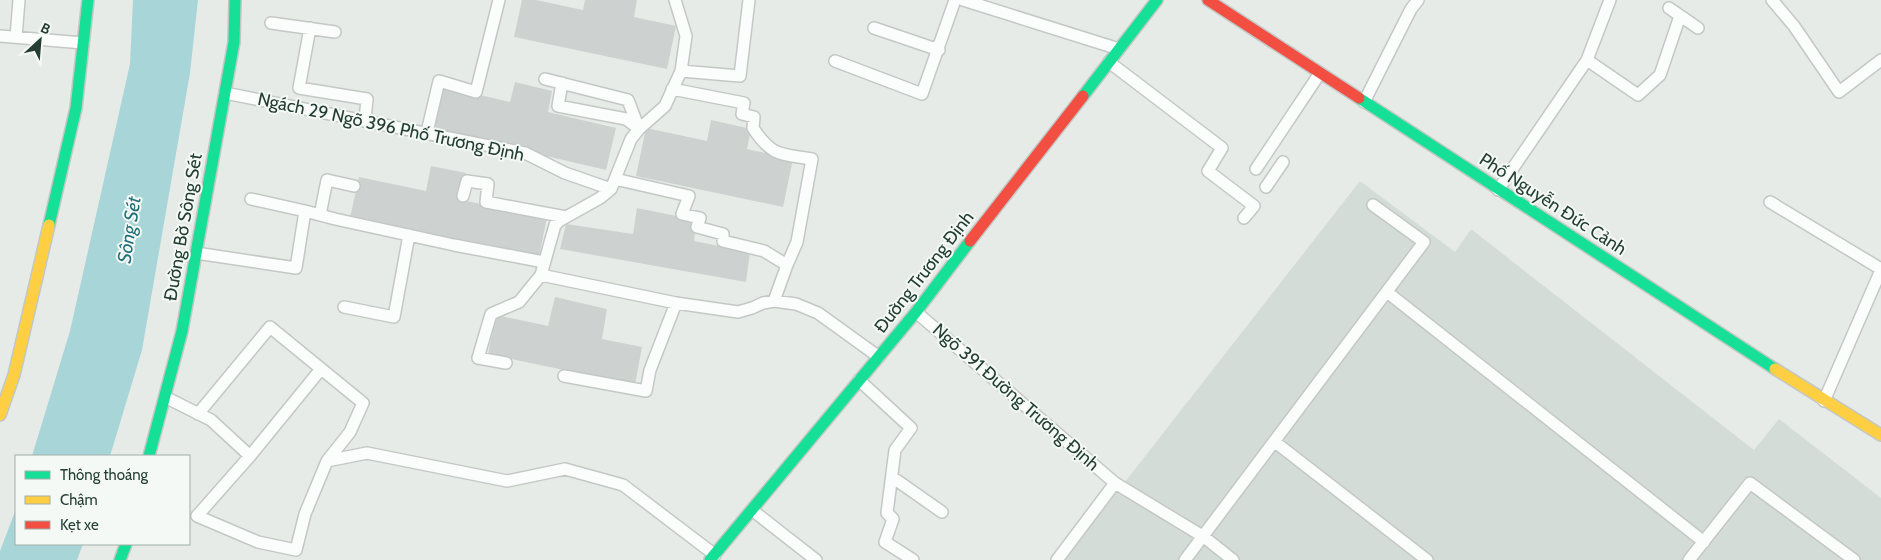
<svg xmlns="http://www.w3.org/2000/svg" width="1881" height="560" font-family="Cabin,sans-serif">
<rect width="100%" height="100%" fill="#e6ebe8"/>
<!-- built -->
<path fill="#d4dcd8" d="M1360,181L1455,252L1471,229L1754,450L1779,419L1881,498V560H1064Z"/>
<!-- water -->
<path fill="#a8d5d7" d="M133,0H198L190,73L142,350L110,456H32L70,331L130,64Z
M16,509V544H83L77,560H0V551Z"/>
<!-- building -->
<path fill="#cdd2d0" d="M522,0H536L583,10L585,0H637L634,17L676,26L667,69L514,37Z
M515,82L552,91L548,112L616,128L606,170L431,129L441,86L510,102Z
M711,120L751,129L747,149L793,159L783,207L636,176L646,128L707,141Z
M431,166L466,173L461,200L547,217L539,257L350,218L359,177L426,191Z
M637,208L696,220L694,241L750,252L746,282L560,249L566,224L633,234Z
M555,297L607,309L602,339L642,347L635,385L488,354L496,315L548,326Z"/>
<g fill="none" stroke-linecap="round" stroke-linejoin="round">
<defs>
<path id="lane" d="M675,0L686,36L681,71L665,106L639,129L631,139L611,189L600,198L559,221L555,225L541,275L676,303L738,312L752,308L763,303L774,301L796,304L818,313L879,357
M963,0L1119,49
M1772,0L1794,26L1839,92L1881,60
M1669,8L1698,28
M271,23L335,32
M310,28L299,88L367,99L365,120
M874,28L939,50
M0,36L83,43
M16,37L19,0
M1587,60L1638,95L1660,75L1680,16
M835,61L922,94L955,0
M1109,62L1222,148L1208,171L1254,206L1244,218
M681,71L740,76L749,0
M545,79L628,100L639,129
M562,83L558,106L626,119L639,129
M672,89L744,103L742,114L754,117L753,128C772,157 781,154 812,159L797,242L787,265
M225,93L525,153L565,173L611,189
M1364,102L1411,9L1418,0
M427,132L439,81L476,92L499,0
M1256,169L1320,73
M615,179L689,196L682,214L700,218L697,227L723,234V241L764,251L787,265L774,301
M1266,187L1283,162
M1498,190L1587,60L1610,0
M463,196L467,181L488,184L486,202L566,217
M251,199L305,211
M1770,202L1881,269
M320,215L327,180L354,186
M196,253L296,268L305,211L335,219L454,245L544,262
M1387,292L1704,542
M344,307L394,317L409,235
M916,312L1115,483L1204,537L1233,560
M506,363L478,358L491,314L519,302L541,275
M564,376L646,391L650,370L676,303
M859,380L911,428L895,450L887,513L893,519L885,542L913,560
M165,397L211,420L250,456
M1824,401L1881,270
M198,414L270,327L363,403L350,432L327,461L305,514L296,550L258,542L197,516L250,456L321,369
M1275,442L1427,560
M327,461L367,453L507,481L565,469L623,485L715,555
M892,477L942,512
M752,510L816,560
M1057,560L1115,483
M1185,560L1424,242L1373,205
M1689,560L1750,483L1854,560"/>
<path id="fast" d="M1083,96L1157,0
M1359,98L1775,369
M49,225L76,108L88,0
M149,456L182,331L234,42L235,0
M120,560L126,544
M710,560L916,312L970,241"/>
<path id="slow" d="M1775,369L1881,435
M0,415L14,375L49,225"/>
<path id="jam" d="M1208,0L1359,98
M970,241L1083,96"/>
</defs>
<!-- lane casing -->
<use href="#lane" stroke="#c3c8c5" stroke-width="14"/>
<!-- fast casing -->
<use href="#fast" stroke="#c1c8c5" stroke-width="14"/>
<!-- slow casing -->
<use href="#slow" stroke="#c1c8c5" stroke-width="14"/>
<!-- jam casing -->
<use href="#jam" stroke="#c1c8c5" stroke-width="14"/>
<!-- lane -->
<use href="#lane" stroke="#fbfcfc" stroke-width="11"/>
<!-- fast -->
<use href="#fast" stroke="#16e098" stroke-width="11"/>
<!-- slow -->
<use href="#slow" stroke="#ffcf43" stroke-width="11"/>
<!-- jam -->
<use href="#jam" stroke="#f24e42" stroke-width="11"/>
</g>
<g text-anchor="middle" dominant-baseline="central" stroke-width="4" stroke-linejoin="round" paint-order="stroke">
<!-- street labels -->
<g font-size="18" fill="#243e35" stroke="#f4f9f6">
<text transform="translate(391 127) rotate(12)">Ngách 29 Ngõ 396 Phố Trương Định</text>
<text transform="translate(1553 204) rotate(33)">Phố Nguyễn Đức Cảnh</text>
<text transform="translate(183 227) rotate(-80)">Đường Bờ Sông Sét</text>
<text transform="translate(924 272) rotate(-52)">Đường Trương Định</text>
<text transform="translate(1016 397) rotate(41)">Ngõ 391 Đường Trương Định</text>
</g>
<!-- water labels -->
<g font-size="19" font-style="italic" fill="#207178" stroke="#f4f9f6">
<text transform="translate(129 230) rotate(-81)">Sông Sét</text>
</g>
</g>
<!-- legend -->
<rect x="15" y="455" width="175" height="90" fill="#f4f9f6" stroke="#a1aea9"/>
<rect x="25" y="471" width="25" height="8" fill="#16e098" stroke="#a1aea9"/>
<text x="60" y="480" font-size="15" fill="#243e35">Thông thoáng</text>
<rect x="25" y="496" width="25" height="8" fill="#ffcf43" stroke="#a1aea9"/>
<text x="60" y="505" font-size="15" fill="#243e35">Chậm</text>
<rect x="25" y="521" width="25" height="8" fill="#f24e42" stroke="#a1aea9"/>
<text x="60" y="530" font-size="15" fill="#243e35">Kẹt xe</text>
<!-- north arrow -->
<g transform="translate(40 40) rotate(26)" stroke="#f4f9f6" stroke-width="4" paint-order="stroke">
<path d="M0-4L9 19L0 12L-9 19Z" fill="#243e35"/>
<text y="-8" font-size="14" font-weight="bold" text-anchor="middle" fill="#243e35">B</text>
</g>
</svg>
